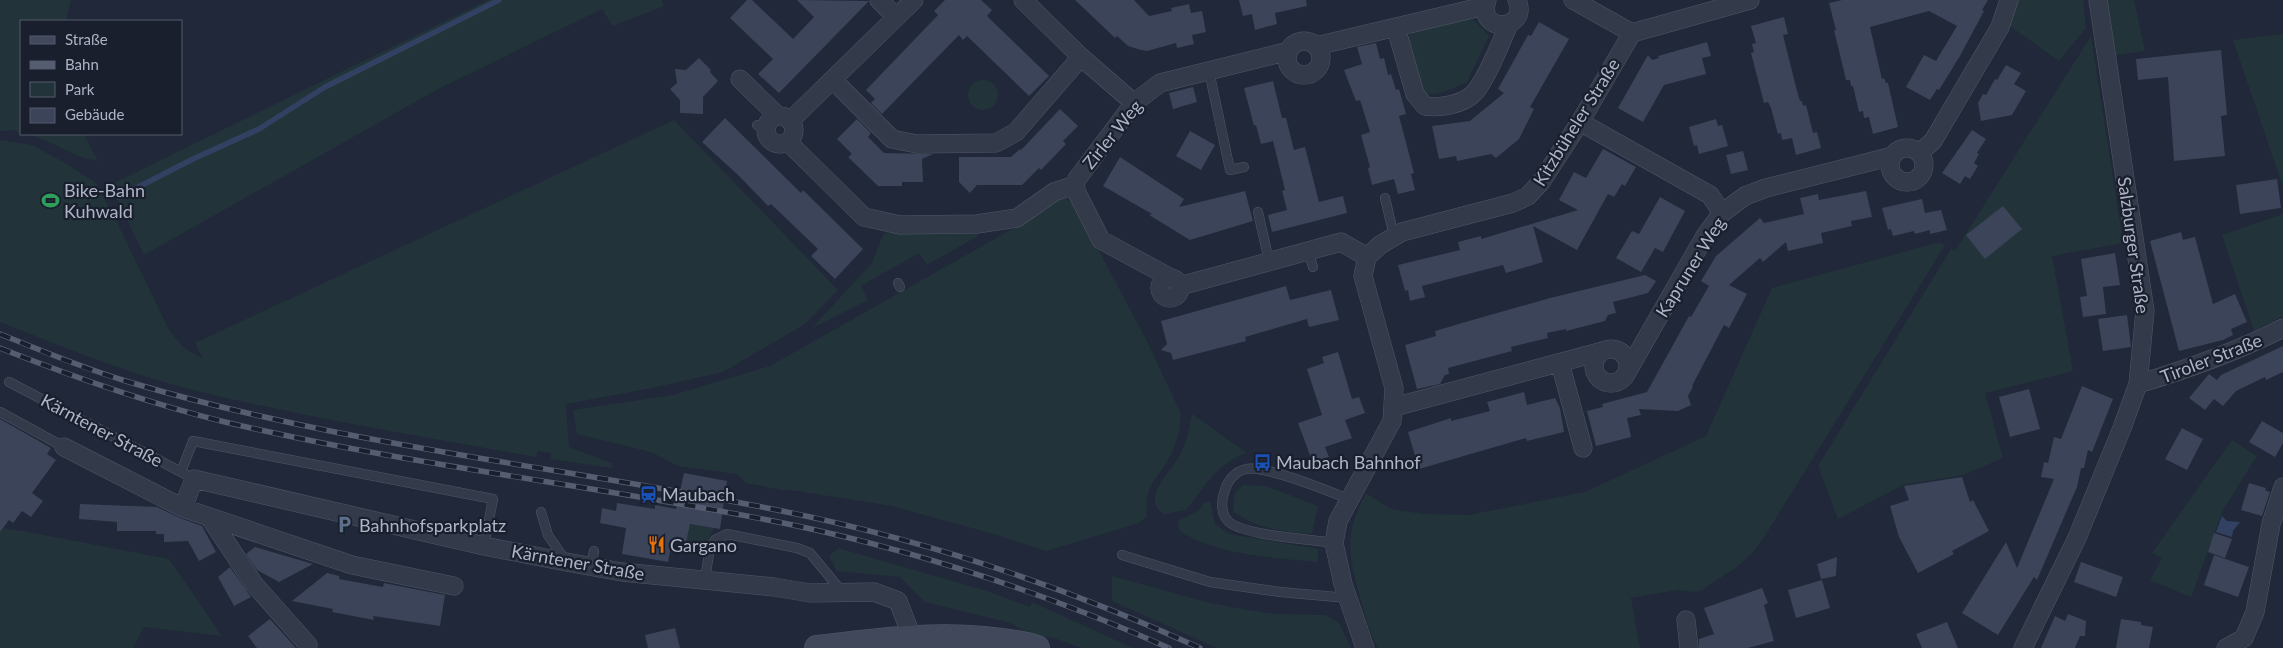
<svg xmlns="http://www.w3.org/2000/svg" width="2283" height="648" font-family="Lato,sans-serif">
<rect width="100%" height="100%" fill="#202839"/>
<!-- green -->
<path fill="#22343a" d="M0,0H71L66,21H21V132L13,130L0,131Z
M488,0H662L664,6L613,26L602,9L438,89L144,255L110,185Z
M2017,0H2083L2086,28L2059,61L2007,24Z
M2103,0H2134L2145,51L2112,56Z
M1462,19L1474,20L1489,36L1467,82C1451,89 1433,100 1417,90L1407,37L1412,33Z
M2283,34V187L2233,40Z
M2091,36L2123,243L2052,256L2073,371L1985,393L2003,458L1963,475L1903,485L1838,519L1818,466L1951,249L1955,251Z
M968 95a15 15 0 1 1 30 0a15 15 0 1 1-30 0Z
M674,120L838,290L805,324L723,372L652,388L566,404L569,447L611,463L612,468L551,459V453L538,451L536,457C423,437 309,418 197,391C129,374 65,348 0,322V140L32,145L67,164L96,183L114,216L169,330L184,348L203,359L195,343Z
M27,134H84L98,161C71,157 54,141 27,134Z
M1067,199L1076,208L1147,341L1181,414C1180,428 1177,443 1170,456C1157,481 1144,483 1147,516L1139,523L1046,551L997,535L892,506L791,490H782L746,483L737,474L678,466L651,452L577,434L573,410L673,395L770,366L1023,223L1056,200Z
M2283,214V316L2254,331L2222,235Z
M978,230V236L927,265L919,253L861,286L868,300L812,328L872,263L883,235L888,231Z
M1940,242L1945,245L1763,539L1753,552L1737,567L1700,591L1693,592L1678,590L1631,598L1640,648H1378C1369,632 1365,615 1360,597C1348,552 1344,535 1366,493L1391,509L1424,514L1469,515L1585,492L1706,436L1772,288Z
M1192,414L1247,453C1215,464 1206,486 1186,510L1164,514C1139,499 1172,471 1180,455C1187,443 1189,427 1192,414Z
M2232,440L2257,456L2223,510L2191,597L2150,580L2162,558L2152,553Z
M1244,485L1266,486L1318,506L1312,534C1285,532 1257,529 1234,512C1233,499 1233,492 1244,485Z
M1205,502H1210L1215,524L1229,534L1318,549V562C1276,558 1213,555 1179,530L1178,521L1199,510Z
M690,524L714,528L705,547L686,543Z
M0,528L23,531L169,559L222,636L144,627L133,648H0Z
M838,548L987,591L1030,607L1032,602L1133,648H1081L1054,638L1034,635L1007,622L925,602L900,577L837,571L829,556Z
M1112,576L1206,602L1241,609L1275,614L1325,615L1339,623L1351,648H1217L1112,601Z"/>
<!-- water -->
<path fill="#324161" d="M2222,516L2227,521L2240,522L2233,531L2232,537L2216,532Z"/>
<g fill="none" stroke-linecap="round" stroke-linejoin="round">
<!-- stream -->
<path stroke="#324161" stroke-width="5.5" d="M119,197L191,160L259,129L325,87L499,0"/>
</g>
<!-- building -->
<path fill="#3b4459" d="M747,0H752L793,39L814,17L797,0L869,1L779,93L758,74L773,59L730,18Z
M945,0H981L992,10L987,16L1049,76L1029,96L967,36L963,40L959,35L882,114L871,103L875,99L866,90L938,15L934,11Z
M1075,0H1134L1149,16L1172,11L1171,8L1189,4L1191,13L1202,11L1206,32L1192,35L1194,44L1177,48L1176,43L1147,51L1141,50L1128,46L1117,36L1115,38Z
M1239,0H1306L1307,6L1275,13L1277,24L1255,30L1252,14L1243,16Z
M1842,0H1988L1982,10L1984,11L1960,56L1939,90L1937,89L1930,100L1906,87L1924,55L1936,61L1957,26L1929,11L1870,27L1882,79L1884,78L1886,83H1888L1898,127L1873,134L1869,117L1864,118L1863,111L1859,112L1853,86H1851L1850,80H1846L1834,30H1836L1829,3Z
M1784,17L1788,34L1783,35L1797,91L1800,101H1802L1803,106L1806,105L1813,133L1817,132L1821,148L1796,155L1792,138L1782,140L1781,133L1778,134L1771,108L1768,102L1764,103L1751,53L1754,52L1752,44L1756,43L1751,26Z
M1539,22L1569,39L1530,107L1534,109L1519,139L1496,158L1491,154L1457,161L1456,156L1439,159L1432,126L1470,121L1504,93L1498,89L1528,35L1531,36Z
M1707,42L1711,56L1702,58L1706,74L1664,85L1643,122L1618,108L1648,55L1652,60L1659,58L1658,56Z
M1376,43L1380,59L1384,58L1388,75L1391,74L1396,90L1399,89L1406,114L1399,116L1414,173L1411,174L1415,190L1398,194L1394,179L1372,185L1368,168L1370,167L1361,135L1370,132L1360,100L1356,101L1344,70L1362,64L1357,47Z
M2221,50L2227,115L2221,116L2225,156L2174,161L2168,77L2138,80L2136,59Z
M699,58L711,70L710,72L718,81L703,97V114L680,113V100L670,89L677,83L675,69L686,70Z
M2006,65L2021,73L2014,84L2026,91L2012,115L1981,121L1978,103L1983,94L1986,95L1995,79L1997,80Z
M1273,81L1282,118H1286L1294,150L1305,147L1319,202L1343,196L1347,213L1272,232L1268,215L1287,210L1282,191L1285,190L1273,141L1261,144L1256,125L1254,126L1244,88Z
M1193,87L1197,102L1173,109L1169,93Z
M1060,109L1078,126L1063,141L1066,144L1041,170L1039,168L1022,185H977L970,193L959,182V157H1011L1020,149L1021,150Z
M725,118L801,193L803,190L863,249L835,279L811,256L818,249L771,204L768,206L738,175L702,142Z
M857,119L871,133L868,137L884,153L933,154L922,159L923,182H902V186H878L848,157L852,154L837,139Z
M1716,119L1718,126L1722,125L1728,146L1699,154L1697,145L1694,146L1689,127Z
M1972,130L1986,139L1977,153L1979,154L1974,163L1978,166L1970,179L1965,176L1960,184L1942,173Z
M1190,131L1215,145L1201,170L1176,156Z
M1603,149L1636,167L1625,186L1622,184L1614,197L1608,194L1577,250L1533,226L1543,262L1506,273L1503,265L1422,286L1425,297L1410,301L1408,290L1405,291L1398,265L1460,250L1458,242L1481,236V239L1578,210L1559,200L1574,172L1586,178Z
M1743,151L1748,170L1731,174L1726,155Z
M1120,157L1184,199L1179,207L1245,191L1253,221L1190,240L1149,215L1152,214L1103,186Z
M2277,179L2281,208L2240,214L2236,185Z
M1866,191L1872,217L1851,221L1852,226L1821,233L1823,243L1788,251L1786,242L1763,262L1760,258L1729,285L1747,294L1729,328L1724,325L1692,386L1693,387L1688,396L1691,405L1678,411L1639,409L1641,415L1627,418L1631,437L1596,446L1587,411L1603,407L1602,404L1647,392L1689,316L1691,317L1709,286L1701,281L1716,256L1760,218L1764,223L1804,214L1800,198L1818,194L1819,200Z
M1660,197L1685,211L1663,252L1655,248L1641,272L1616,258L1632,231L1639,234Z
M1922,199L1925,213L1941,210L1947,230L1930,234V230L1915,234L1914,231L1893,236L1891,229L1888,230L1882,208Z
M2003,206L2022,229L1985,259L1966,235Z
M2181,232L2183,240L2195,237L2213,304L2235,294L2247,322L2231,329L2233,335L2223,340L2179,351L2150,241Z
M2115,253L2120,285L2103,287L2106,314L2083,317L2080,297L2087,296L2081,259Z
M1645,275L1656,281L1648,293L1613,302L1616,313L1608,315L1605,321L1566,331V329L1547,333L1548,338L1511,347L1512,351L1448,368L1449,374L1445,375L1440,384L1417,389L1405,345L1436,336L1435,331L1462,323L1550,298Z
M1286,286L1290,300L1331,290L1339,320L1309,327L1307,319L1245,337L1246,341L1173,360L1171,353L1161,350L1167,344L1161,321Z
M2127,315L2131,347L2103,351L2098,319Z
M2283,346V372L2266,380L2265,377L2236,391L2223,406L2214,399L2205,410L2189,398L2209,374L2217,380L2221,375Z
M1338,352L1352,399L1359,397L1365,413L1345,420L1352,438L1325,447L1329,457L1316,461L1311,458L1298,423L1322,415L1307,369L1324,363L1322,357Z
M2082,386L2113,399L2092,452L2088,450L2084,468H2081L2077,487L2037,580L2034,577L1998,635L1962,613L2006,542L2017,568L2054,479L2041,477L2044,462L2048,463L2054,437L2061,439Z
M2029,389L2040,429L2010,437L1999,397Z
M1524,392L1527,405L1555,398L1560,408L1564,432L1527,441L1526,438L1419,469L1408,432L1451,418V421L1490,411L1487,402Z
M0,419L51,448L47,454L56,460L32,493L43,501L31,517L22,511L13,523L9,520L0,532Z
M2262,421L2283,433V443L2275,457L2249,442Z
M2182,428L2203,439L2187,470L2165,459Z
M684,473L727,481L720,529L690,524L686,543L672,541L668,562L622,554L626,528L600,523L602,508L616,511L617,503L655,509V505L676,509Z
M1962,477L1970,502L1973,500L1989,531L1952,551L1954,554L1918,573L1899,537L1890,506L1909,500L1904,486Z
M2249,483L2266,488L2265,490L2270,492L2262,516L2241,510Z
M80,504L157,507L180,518L202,526L216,552L199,561L188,541L164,542V534H156V531H117V522L79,519Z
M2214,533L2232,539L2225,558L2208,552Z
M255,547L272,552L313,564L279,582L257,570L246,554Z
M2214,555L2249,567L2238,597L2204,585Z
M1837,557L1836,576L1821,579L1817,564Z
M2081,562L2123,577L2116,597L2074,582Z
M230,567L251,597L234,606L218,577Z
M327,573L339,576V579L383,587L384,583L445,595L440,626L373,616L374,620L332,612L333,609L292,601Z
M1822,580L1830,608L1796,618L1788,590Z
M1762,588L1768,603L1764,605L1774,641L1748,648H1699V639L1714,634L1704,608Z
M2068,614L2086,621L2085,636H2080L2075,648H2041L2055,616L2065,621Z
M270,619L296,648H257L248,636Z
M2121,619L2141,622V625L2153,627L2149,648H2116Z
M1947,622L1958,648H1922L1916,634Z
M675,628L680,648H648L645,635Z"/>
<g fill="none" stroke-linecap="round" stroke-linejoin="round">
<defs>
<path id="lane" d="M1209,71L1230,170L1244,167
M757,125L765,128
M1385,198L1394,236
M1258,212L1269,261
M1308,251L1313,267
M898,283L900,287
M9,382L185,474
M0,412L64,447
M181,472L193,441L493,499L484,546
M541,512L548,535L565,560
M1334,543C1310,539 1246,536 1229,522C1221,515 1221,502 1224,493C1227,482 1234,472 1246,469C1266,465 1328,491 1349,499
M1122,555L1210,582L1280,592L1348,598
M591,567L594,551
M705,579L710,548L715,540L727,534L797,548L810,553L843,593"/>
<path id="street" d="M879,0L896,17
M1023,0L1081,57L1134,103
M1487,0C1475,34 1530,32 1517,0
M1573,0L1632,33
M1396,28L1415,94L1425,106C1439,108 1462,105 1473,94C1485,83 1502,40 1509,24
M1287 58a17 17 0 1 1 34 0a17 17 0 1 1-34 0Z
M1316,46L1485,6
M740,79L778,116
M833,80L892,139L917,144L996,143L1016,132L1081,57
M766 130a14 14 0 1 1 28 0a14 14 0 1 1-28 0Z
M790,121L914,0
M1580,122L1710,195L1722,213
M788,142L864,217L900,225L977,224L1017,218L1054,192L1075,185
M1890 165a17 17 0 1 1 34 0a17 17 0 1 1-34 0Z
M1919,153L1933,141L2000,27L2009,0
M1160 288a10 10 0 1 1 20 0a10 10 0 1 1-20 0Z
M1171,278L1101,240L1077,193L1075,185L1077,179L1134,103L1160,83L1289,51
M1180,286L1341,242L1367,257
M1594 366a17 17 0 1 1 34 0a17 17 0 1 1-34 0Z
M1560,363L1583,448
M1626,374L1705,236L1722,213L1745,196L1766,188L1893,156
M2138,384C2188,369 2236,352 2283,328
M1394,407L1603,351
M64,447L183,508L194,479L484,546L566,562L622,572L774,587L810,593L874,592L898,601L912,637
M183,508L352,565L454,586
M210,518L254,584L308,645
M1686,620L1689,648
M1365,648L1343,584L1334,543L1338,521L1392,421L1394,388L1363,276L1367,257L1380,245L1402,232L1513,203L1528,196L1541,182L1580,122L1632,33L1750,0
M2023,648L2077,538L2122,428L2138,384L2145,311L2098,0
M2226,648L2244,638L2255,612L2271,524L2283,487"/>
<path id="secondary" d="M817,648C873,641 927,634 984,639C1002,641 1020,642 1037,648"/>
</defs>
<!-- lane casing -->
<use href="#lane" stroke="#515767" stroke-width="10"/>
<!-- street casing -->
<use href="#street" stroke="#515767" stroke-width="19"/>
<!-- secondary casing -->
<use href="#secondary" stroke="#515767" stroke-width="26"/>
<!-- lane -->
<use href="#lane" stroke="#333a49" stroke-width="9"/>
<!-- street -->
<use href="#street" stroke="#333a49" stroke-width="18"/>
<!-- secondary -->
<use href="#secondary" stroke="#41485c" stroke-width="25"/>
<defs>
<path id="rail" d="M0,334C42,351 85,369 129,382C337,444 554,466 767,508C917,537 1061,585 1200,648
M0,348C73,377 148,403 225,422C411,466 601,486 788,524C918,551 1047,594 1169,648"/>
</defs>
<!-- rail casing -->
<use href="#rail" stroke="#555d70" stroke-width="5.5"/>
<!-- rail -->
<use href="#rail" stroke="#191f2d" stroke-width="4" stroke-dasharray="11" stroke-linecap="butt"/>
</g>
<!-- icons -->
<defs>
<symbol id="stadium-bare" viewBox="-9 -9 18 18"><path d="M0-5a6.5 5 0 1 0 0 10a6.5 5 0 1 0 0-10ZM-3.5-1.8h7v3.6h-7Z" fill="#2e9e5b" stroke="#191f2d" stroke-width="2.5" paint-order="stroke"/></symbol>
<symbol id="bus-bare" viewBox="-9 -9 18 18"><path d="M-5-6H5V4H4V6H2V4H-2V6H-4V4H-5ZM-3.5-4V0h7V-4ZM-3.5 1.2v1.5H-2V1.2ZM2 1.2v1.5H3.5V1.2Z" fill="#1a4fb4" stroke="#191f2d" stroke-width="2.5" paint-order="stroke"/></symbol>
<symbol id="station-bare" viewBox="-9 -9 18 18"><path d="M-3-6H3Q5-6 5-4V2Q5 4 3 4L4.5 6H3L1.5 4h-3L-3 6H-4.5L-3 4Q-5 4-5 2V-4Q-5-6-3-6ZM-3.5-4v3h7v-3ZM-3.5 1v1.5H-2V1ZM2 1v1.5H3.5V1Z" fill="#1a4fb4" stroke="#191f2d" stroke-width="2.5" paint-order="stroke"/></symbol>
<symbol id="parking-bare" viewBox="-9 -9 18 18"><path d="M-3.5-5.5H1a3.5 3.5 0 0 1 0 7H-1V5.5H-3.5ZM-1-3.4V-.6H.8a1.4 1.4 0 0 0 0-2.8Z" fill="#5c6f8a" stroke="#191f2d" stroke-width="2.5" paint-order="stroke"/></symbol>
<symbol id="restaurant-bare" viewBox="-9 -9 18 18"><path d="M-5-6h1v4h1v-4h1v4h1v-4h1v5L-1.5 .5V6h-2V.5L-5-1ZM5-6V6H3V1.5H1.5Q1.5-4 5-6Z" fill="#e8710a" stroke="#191f2d" stroke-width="2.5" paint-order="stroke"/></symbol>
</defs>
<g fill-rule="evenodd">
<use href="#stadium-bare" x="38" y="188" width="25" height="25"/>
<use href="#bus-bare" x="1250" y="450" width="25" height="25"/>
<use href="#station-bare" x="636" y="482" width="25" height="25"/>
<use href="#parking-bare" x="332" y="512" width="25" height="25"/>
<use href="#restaurant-bare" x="644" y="532" width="25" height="25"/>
</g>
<g text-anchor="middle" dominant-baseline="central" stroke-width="4.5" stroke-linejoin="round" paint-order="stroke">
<!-- street labels -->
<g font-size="18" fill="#aeb4c6" stroke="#191f2d">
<text transform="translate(1576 122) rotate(-58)">Kitzbüheler Straße</text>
<text transform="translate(1112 134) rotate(-51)">Zirler Weg</text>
<text transform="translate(2134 245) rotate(82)">Salzburger Straße</text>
<text transform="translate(1690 267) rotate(-58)">Kapruner Weg</text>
<text transform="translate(2211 358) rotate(-21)">Tiroler Straße</text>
<text transform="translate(102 430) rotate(28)">Kärntener Straße</text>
<text transform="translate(578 562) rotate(10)">Kärntener Straße</text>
</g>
<!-- poi labels -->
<g font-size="18" fill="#aeb4c6" stroke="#191f2d" text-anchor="start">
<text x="64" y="190">Bike-Bahn<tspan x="64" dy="21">Kuhwald</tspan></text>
<text x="1276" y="462">Maubach Bahnhof</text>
<text x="662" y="494">Maubach</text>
<text x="359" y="525">Bahnhofsparkplatz</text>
<text x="670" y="545">Gargano</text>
</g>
</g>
<!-- legend -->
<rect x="20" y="20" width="162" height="115" fill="#191f2d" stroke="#555b6a"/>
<rect x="30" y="36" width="25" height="8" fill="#41485c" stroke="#555b6a"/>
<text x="65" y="45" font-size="15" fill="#aeb4c6">Straße</text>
<rect x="30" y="61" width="25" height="8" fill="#555d70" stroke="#555b6a"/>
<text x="65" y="70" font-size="15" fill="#aeb4c6">Bahn</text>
<rect x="30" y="82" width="25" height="15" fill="#22343a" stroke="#555b6a"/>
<text x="65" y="95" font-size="15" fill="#aeb4c6">Park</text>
<rect x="30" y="108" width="25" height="15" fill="#3b4459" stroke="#555b6a"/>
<text x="65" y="120" font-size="15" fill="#aeb4c6">Gebäude</text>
</svg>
